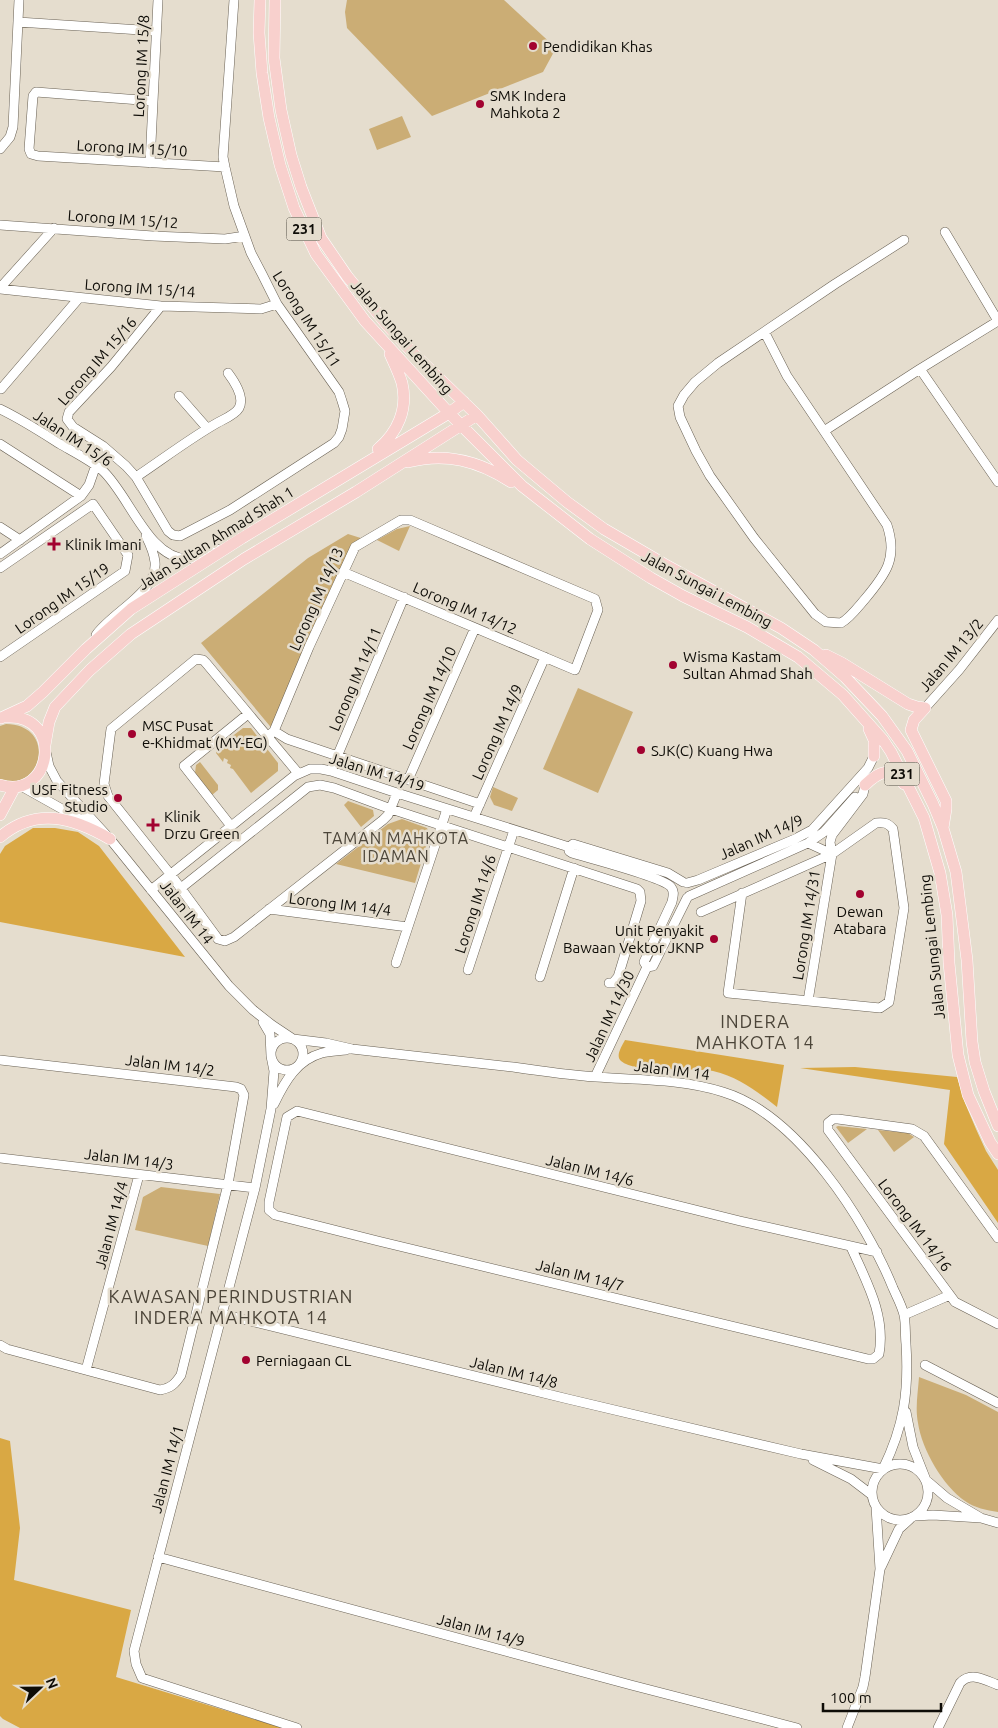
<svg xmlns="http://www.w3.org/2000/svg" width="998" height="1728" font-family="Ubuntu,sans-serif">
<rect width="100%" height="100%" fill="#e5ddce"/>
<!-- green -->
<path fill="#cbad75" d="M347,0H504L556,48L543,72L432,116L347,28L345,12Z
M402,116L411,137L377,150L369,129Z
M410,526L399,551L377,540L397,529Z
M348,534L367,540L355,547L274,731L201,643L308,558Z
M578,688L633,712L598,793L543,769Z
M6,724C59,725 41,795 0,779V726Z
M243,728H251L278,763V771L251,793L233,769L230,768L231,765L227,763L228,760L224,758L223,762L216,753L217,748Z
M200,762L218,785V790L212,795L195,773L196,765Z
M493,787L518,798L512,811L494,805L490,797Z
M348,801L373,810L374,816L361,827L344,805Z
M402,819L427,828L430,834L415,883L336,864L388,824Z
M838,1126L867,1129L848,1143L836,1127Z
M878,1130L908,1133L914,1137L894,1152Z
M161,1187L220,1194L208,1246L135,1230L143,1197Z
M919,1377L966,1395L998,1412V1512C986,1510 975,1508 965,1501C943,1486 922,1450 918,1423C915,1408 918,1392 919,1377Z"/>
<!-- forest -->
<path fill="#d9a844" d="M33,828H55L78,832L99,846L185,957L0,922V854L5,846Z
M625,1040L784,1065L777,1107C756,1091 739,1077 713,1071C692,1067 636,1074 621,1061C615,1056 622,1046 625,1040Z
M855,1067L957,1077L965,1103L976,1129L986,1151L998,1170V1223L944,1144L950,1090L800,1068Z
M0,1438L10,1441L20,1528L14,1580L131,1610L116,1677L283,1728H20L3,1719L0,1716Z"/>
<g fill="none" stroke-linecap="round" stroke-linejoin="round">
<defs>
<path id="minor" d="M18,22L156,31
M153,101L36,92L33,96L29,149L31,154L38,156L225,167
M0,149L10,137L13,127L19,0
M150,163L158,0
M0,225L153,236L225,239L245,236
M945,232L998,321
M904,240L835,284L718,363L695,382L684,395L678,406L680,417L696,451L710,476L754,538L815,614L826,622L841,623C850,618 858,607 865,599C886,574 898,558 887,525L824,431L920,369
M0,288L54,228
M0,289L161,306L261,309L277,304
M161,306L111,367L69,412L67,419L73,427L103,446L126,466L136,477L168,531L173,535L180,536L230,510L334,443L339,437L342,429L345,411L342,401L339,392L277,304L262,274L251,253L234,206L225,167L223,157L234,0
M998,321L920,369L998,482
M765,333L787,376L824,431
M1,389L79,298
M179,396L207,428
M0,409C21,419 41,432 60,444C74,452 90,460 102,470C129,494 148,559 188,559C198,559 207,554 217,549
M0,444L81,496
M136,477C163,459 189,439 217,423C224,419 235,415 239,408C245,397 234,381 228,373
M0,527L20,540
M0,554L81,496L89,485L96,465
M0,568L93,504L128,555L125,571L0,657
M96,635C112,612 158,592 155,562C154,553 150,544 146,536
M925,708L959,670L998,620
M274,731L287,739L480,804
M267,737L274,731L309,647L355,547L401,520H410L595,599L598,610L575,670L343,572
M46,752L49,766L57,781L110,839L229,986L253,1010L272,1025L293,1039L326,1043L352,1049C405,1055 459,1061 513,1067C540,1071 568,1075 596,1077C638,1080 682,1079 723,1092C797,1114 866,1221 893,1288C897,1297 902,1306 904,1315C906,1324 905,1335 906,1344C909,1392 904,1426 883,1469L801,1454L568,1399L222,1314
M331,771L404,597
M298,773L206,663L203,660L196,659L111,729L104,784L108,796L171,875L218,939L225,941L234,937L383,820L388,815L397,793
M408,780L475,628
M21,786L87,823
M474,817L545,657
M231,826L184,766L248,714
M808,843L832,854
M569,847V851L572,853C588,858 663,877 671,887C675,892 673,896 672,902L644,962L647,967
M569,847L573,844L668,873L683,882
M687,883L698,880L795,839L812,830L868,768L874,756
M181,888L308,787L320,785L334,788L391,809L637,889L640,892L641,901L618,977L613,983H609
M151,890L294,776L310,769H321L331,771L397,793L569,847
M689,896L808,843L824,832L855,797
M269,909L408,927
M701,912L832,854L876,823C884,822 888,823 893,829L904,908L889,1002L880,1008L728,993L742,893
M396,963L447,809
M468,970L514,830
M540,977L574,868
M808,1001L832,854L830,842L832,835L863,794L865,785
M263,1022L270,1034L271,1056L274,1071L271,1109L255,1188L134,1651L136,1664L142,1678L297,1728
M271 1054a16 16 0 1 1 32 0a16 16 0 1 1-32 0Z
M0,1060L236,1087L241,1089L244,1095L228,1184L181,1375C175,1384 171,1388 160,1390L7,1349L0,1345
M595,1077L647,967L653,966L687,898
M274,1104C285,1081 297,1060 322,1053C330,1051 338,1051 346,1050
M0,1158L255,1188
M998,1238L924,1136L912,1129L838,1119H833L828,1123V1130L955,1302L998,1324
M851,1247C866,1281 886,1315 879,1354L873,1359H868L378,1241L275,1215L269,1210V1202L287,1117L297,1111L740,1221L877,1252
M904,1315L950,1295
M925,1365L998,1403
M86,1370L139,1175
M906,1412L913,1447L926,1480L947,1498L981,1518
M813,1460L851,1479L872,1495
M872 1492a28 28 0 1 1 56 0a28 28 0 1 1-56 0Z
M915,1516L933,1515L981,1518L998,1523
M158,1557L631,1685L797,1728
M881,1567L899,1529L910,1519
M847,1728L863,1687L865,1677L880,1569L876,1507
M938,1728L960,1683C971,1671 985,1680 998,1685"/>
<path id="major" d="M260,0L259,33L262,73L269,118L280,165L294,208L316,254L365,321L449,413L522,486L590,539L651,578L683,596L747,627L798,657L843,695L883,740L891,752L924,818L940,873L947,915L949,963L958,1055L968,1095L990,1142L998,1154
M275,0L274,58L281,110L291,155L301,187L321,238L347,276L387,325L412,352L477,415L517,460L567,502L604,529L664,564L781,628L814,650L845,677L882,716L907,751L933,804L943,828L956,872L967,960L972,1042L975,1062L984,1091L998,1126
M378,449C398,432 408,409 402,383C399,373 394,363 390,354
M408,462C446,452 479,461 511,482
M826,655L842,663L908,704L917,707L925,708
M925,708L914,720L911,730L946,801V809L943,828
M1,718L27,706L43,692L86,649L131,609L242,538L449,413L464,402
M869,729L874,740V756
M45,745L49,722L55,707L90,670L131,634L244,559L356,492L477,415
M0,785C53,801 64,714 7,717
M865,785C878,772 892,765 904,784
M0,815L15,787
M0,837C36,806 74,818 110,839"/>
</defs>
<!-- minor casing -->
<use href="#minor" stroke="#696154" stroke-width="10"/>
<!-- major casing -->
<use href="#major" stroke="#fff" stroke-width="12"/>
<!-- minor -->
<use href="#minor" stroke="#fff" stroke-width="9"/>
<!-- major -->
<use href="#major" stroke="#f8d0cd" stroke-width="11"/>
</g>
<!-- markers -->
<g fill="#a20230" stroke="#e5ddce" stroke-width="2">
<circle cx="533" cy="46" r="5"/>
<circle cx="480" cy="104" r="5"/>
<path d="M51.5 536.5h5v5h5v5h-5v5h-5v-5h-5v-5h5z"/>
<circle cx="673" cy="665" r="5"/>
<circle cx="132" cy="734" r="5"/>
<circle cx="641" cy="750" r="5"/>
<circle cx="118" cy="798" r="5"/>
<path d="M150.5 817.5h5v5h5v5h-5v5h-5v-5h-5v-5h5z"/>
<circle cx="860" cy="894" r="5"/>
<circle cx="714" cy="939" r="5"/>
<circle cx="246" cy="1360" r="5"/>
</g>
<g text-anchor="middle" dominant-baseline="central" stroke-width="5" stroke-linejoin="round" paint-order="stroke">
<!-- shield labels -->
<g fill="#e5ddce" stroke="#4e4b43" stroke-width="1">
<rect x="286.5" y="217.5" width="35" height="23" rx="4"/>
<rect x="884.5" y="762.5" width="35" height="23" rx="4"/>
</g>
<g font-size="14" font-weight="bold" fill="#0e0c07">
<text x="304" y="229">231</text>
<text x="902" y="774">231</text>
</g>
<!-- poi labels -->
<g font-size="15" fill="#0e0c07" stroke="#e5ddce" text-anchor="start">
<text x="543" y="46">Pendidikan Khas</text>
<text x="490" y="95">SMK Indera<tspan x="490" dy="17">Mahkota 2</tspan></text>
<text x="65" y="544">Klinik Imani</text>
<text x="683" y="656">Wisma Kastam<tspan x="683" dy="17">Sultan Ahmad Shah</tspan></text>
<text x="142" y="725">MSC Pusat<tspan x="142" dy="17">e-Khidmat (MY-EG)</tspan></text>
<text x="651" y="750">SJK(C) Kuang Hwa</text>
<text x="108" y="789" text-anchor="end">USF Fitness<tspan x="108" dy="17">Studio</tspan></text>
<text x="164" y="816">Klinik<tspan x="164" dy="17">Drzu Green</tspan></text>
<text x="860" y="911" text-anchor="middle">Dewan<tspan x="860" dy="17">Atabara</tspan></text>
<text x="704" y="930" text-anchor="end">Unit Penyakit<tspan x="704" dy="17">Bawaan Vektor JKNP</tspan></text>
<text x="256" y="1360">Perniagaan CL</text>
</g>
<!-- street labels -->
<g font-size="15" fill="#0e0c07" stroke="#e5ddce">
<text transform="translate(141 66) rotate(-87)">Lorong IM 15/8</text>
<text transform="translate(132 148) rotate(3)">Lorong IM 15/10</text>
<text transform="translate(123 219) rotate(4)">Lorong IM 15/12</text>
<text transform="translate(140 288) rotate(4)">Lorong IM 15/14</text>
<text transform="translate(307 319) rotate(57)">Lorong IM 15/11</text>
<text transform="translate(402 337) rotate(49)">Jalan Sungai Lembing</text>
<text transform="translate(97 361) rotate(-49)">Lorong IM 15/16</text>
<text transform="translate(73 438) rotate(33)">Jalan IM 15/6</text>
<text transform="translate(216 538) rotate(-32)">Jalan Sultan Ahmad Shah 1</text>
<text transform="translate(707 589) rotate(28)">Jalan Sungai Lembing</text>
<text transform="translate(62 598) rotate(-35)">Lorong IM 15/19</text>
<text transform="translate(316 599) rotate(-66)">Lorong IM 14/13</text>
<text transform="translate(465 608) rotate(23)">Lorong IM 14/12</text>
<text transform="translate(951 655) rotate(-50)">Jalan IM 13/2</text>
<text transform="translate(355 679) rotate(-67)">Lorong IM 14/11</text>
<text transform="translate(429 698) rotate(-66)">Lorong IM 14/10</text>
<text transform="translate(497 732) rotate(-66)">Lorong IM 14/9</text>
<text transform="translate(377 772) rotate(17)">Jalan IM 14/19</text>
<text transform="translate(761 837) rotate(-24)">Jalan IM 14/9</text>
<text transform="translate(340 904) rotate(7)">Lorong IM 14/4</text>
<text transform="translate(475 904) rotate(-72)">Lorong IM 14/6</text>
<text transform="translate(187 912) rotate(52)">Jalan IM 14</text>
<text transform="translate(806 925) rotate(-81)">Lorong IM 14/31</text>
<text transform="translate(932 947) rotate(-96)">Jalan Sungai Lembing</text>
<text transform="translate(609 1016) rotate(-65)">Jalan IM 14/30</text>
<text transform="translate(170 1065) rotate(7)">Jalan IM 14/2</text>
<text transform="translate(672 1070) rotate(7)">Jalan IM 14</text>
<text transform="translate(129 1159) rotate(7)">Jalan IM 14/3</text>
<text transform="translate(590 1170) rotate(14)">Jalan IM 14/6</text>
<text transform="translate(111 1225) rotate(-75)">Jalan IM 14/4</text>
<text transform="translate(915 1225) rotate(53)">Lorong IM 14/16</text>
<text transform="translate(580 1275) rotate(14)">Jalan IM 14/7</text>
<text transform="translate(514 1372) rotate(14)">Jalan IM 14/8</text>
<text transform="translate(167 1469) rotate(-75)">Jalan IM 14/1</text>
<text transform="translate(481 1630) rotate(15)">Jalan IM 14/9</text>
</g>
<!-- neighbourhood labels -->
<g font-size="16" letter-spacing="1" fill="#4c4539" stroke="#e5ddce">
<text x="396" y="838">TAMAN MAHKOTA<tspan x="396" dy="18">IDAMAN</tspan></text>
</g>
<!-- quarter labels -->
<g font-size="18" letter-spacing="1" fill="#4c4539" stroke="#e5ddce">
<text x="755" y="1021">INDERA<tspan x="755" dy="21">MAHKOTA 14</tspan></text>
<text x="231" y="1296">KAWASAN PERINDUSTRIAN<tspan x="231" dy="21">INDERA MAHKOTA 14</tspan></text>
</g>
</g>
<!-- north arrow -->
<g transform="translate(40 1688) rotate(68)" stroke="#e5ddce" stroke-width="4" paint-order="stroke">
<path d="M0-4L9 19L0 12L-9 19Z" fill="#0e0c07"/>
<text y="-8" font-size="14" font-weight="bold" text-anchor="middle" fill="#0e0c07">N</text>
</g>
<!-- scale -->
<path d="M823 1703v8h118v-8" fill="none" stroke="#0e0c07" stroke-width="2.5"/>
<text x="830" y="1703" font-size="15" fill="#0e0c07" stroke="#e5ddce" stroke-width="4" paint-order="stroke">100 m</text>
</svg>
